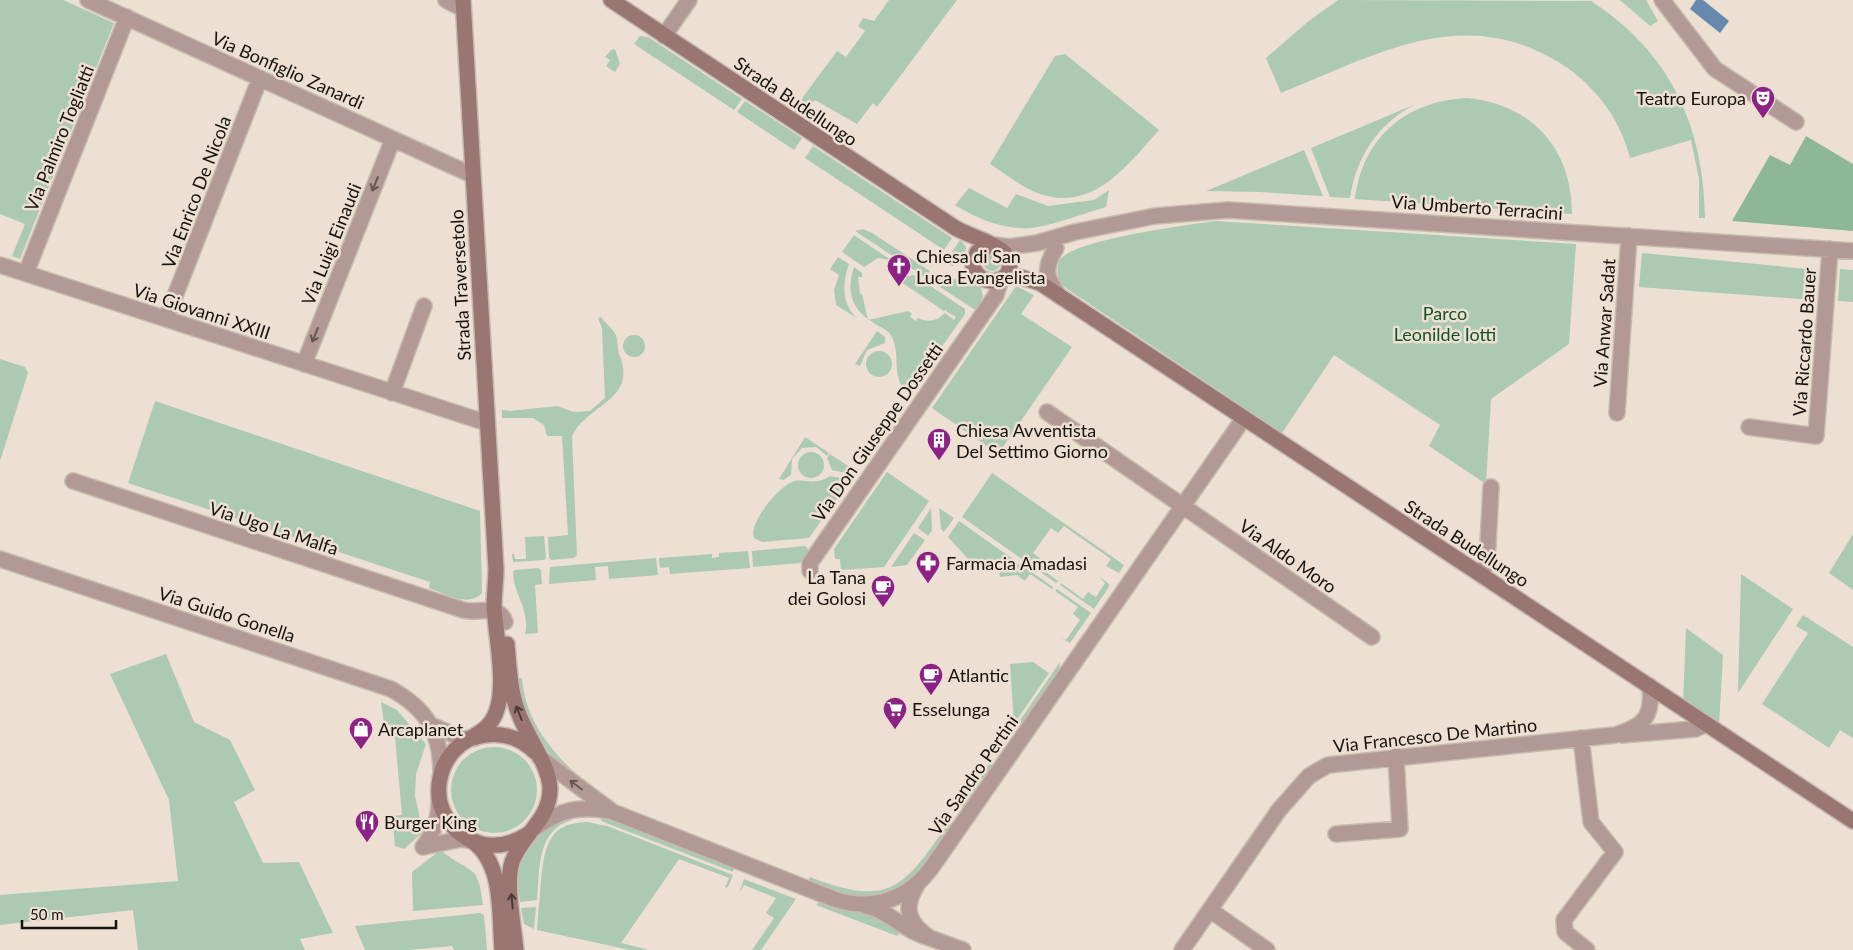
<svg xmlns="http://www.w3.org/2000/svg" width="1853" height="950" font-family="Lato,sans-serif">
<rect width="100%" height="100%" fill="#ede0d2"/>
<!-- green -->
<path fill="#acc9b1" d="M0,0H63L114,23L20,259L12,256L25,224L0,214Z
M889,0H957L877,107L873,103L857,124L815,100L801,114L792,112L837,51L846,57L865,31L858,26L863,18L874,21Z
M1338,0L1591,1C1670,52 1704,126 1705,218H1699V179L1691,140L1630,158C1621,122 1599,91 1569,69C1468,0 1381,53 1281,93L1266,58L1310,20Z
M1620,0H1646L1658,21L1650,26Z
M640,36L648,37L742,99L734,110L634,44Z
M615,49L620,64L615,72L606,66L610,60L605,57L611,50Z
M1065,54L1159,130C1126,167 1091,215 1035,192C1019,185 1004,173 990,164L1055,56Z
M1467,98C1532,104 1572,149 1572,214L1355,199C1363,137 1406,101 1467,98Z
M745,101L802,138L794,150L737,112Z
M1416,104C1378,123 1356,157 1350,198L1330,197L1311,148Z
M813,146L952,238L944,250L805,158Z
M1304,150L1323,196L1259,192L1206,191Z
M969,188L1007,208L1016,194L1048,206L1094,200L1109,190L1106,207C1084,213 1052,226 1031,228C1004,230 977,219 955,205Z
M1216,221L1576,244L1569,344L1491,399L1486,484L1429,446L1440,425L1334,355L1282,433L1060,284C1058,277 1056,268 1059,261C1072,239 1189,225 1216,221Z
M863,229L872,233L930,271L926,278L855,231Z
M854,235L891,260L878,258L864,267L842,252Z
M960,240L966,247L964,260L953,266L944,264Z
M983 262a9 9 0 1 1 18 0a9 9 0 1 1-18 0Z
M1642,253L1818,270L1814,300L1639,287Z
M838,257L849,264C842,283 841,305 858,319L836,305L834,290L839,275L830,269Z
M854,267L862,273V277H858L860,294H862L868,320L908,311L912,314L910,317L916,321L918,318C929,323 937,321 945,313L954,320L956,317L946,311L947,309L944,311L901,282L904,277L914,275L965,309V314L910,392H905C891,371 901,357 892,337C889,331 882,328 877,325C853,311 845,295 854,267Z
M1840,269L1853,270V302L1838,301Z
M937,275C950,281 971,279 980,285L983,296L977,311L932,282Z
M1016,286L1034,295L1021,314L1072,347L998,454L932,408Z
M601,317C605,323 613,329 616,335C618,341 617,348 619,354C639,400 587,404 572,436L577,555L574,558L551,560L549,557L548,537L568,535L562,436H547L544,425L533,418H502V410L510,411L557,406L574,412L590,411L605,398L602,328L598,318Z
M877,331L885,337V343L867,350L860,366L855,364Z
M623 346a11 11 0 1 1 22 0a11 11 0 1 1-22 0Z
M866 364a13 13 0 1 1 26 0a13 13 0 1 1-26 0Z
M0,359L25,367L28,373L0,461Z
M155,401L480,511L482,593C468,608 446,594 429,588L430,582L128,483Z
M805,437L829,453L827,456L816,447L802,448L792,459L791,475L783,480L779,479Z
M798 465a13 13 0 1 1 26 0a13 13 0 1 1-26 0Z
M830,454L856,471L855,473L850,474L832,470L827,458Z
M887,472L929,501L884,567L841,570L840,559H835L834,549Z
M992,473L1124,565L1119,573L1106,566L1111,559L1064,526L1058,533L1051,528L1033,553L1041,559L1036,565L1058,581L1056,583L962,517Z
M830,476L845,479L847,484L809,538L762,542L754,538C748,524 778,487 792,482C805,477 813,487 830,476Z
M931,508L932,530L928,536L918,528Z
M939,508L954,518L944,532L941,529Z
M959,521L1013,559L970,561L948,537Z
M914,533L925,540L907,565L891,567Z
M1853,534V590L1829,573Z
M544,536L546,558L544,560L513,562L512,554H514L515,559H526L525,537Z
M805,546L810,551L806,560L801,563L753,567L752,551Z
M748,551L750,568L670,574L669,567L660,568L659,558L712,554V558L719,557V553Z
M656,558L658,575L609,579L608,566L595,567L596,580L549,584L550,567Z
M1020,564L1053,587L1052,589L1030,574L1025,581L1017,575L1000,577L999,566Z
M538,568L541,570L542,584L535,585L538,633L525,634C531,611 513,594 513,572L515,570Z
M1741,574L1793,609L1738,693Z
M1099,576L1110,585L1094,609L1060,585L1061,583L1083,599L1088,592L1096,597L1105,583Z
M1057,589L1091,613L1070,643L1058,636L1066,640L1080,620L1073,614L1078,607L1055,591Z
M1803,615L1853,647V738L1840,730L1829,748L1762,704L1808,633L1796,626Z
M1686,628L1723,655L1719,726L1683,705Z
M166,654L194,722L230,740L255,790L234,802L263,863L299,862L333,933L300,939L305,950H138L133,910L0,925V895L178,881L169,800L110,674Z
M1033,662L1049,673L1014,724L1010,664Z
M1060,662L1059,673L1022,725L1016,726Z
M519,678H522C525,720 552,753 583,780L580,784C552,758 513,720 519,678Z
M381,702L397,710L426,744L416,774L415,796L423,832L404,849L395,846L392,816L402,815L394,726L384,723Z
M451 790a43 43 0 1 1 86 0a43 43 0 1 1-86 0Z
M990,763L994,766L966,806L959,807Z
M571,815L572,820C536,830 540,870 537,900L520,902C519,891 516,880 517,870C521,844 550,825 571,815Z
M602,816L734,868L733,872L601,821Z
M950,821L951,826C924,867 901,906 844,895C832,893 819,886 808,882L810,877C892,909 904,886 950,821Z
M587,822L607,826L733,875L728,887L725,888L729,878L679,859L621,943L649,950H630L537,930C538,913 540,896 541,880C545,846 548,823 587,822Z
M438,852H443C472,875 478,862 483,905L413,911L412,872Z
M744,879L796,899L761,950H752L774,918L766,913L776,898L744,885L739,893Z
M820,901L865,911L901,931L897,936L816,905Z
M536,907L534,929L524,924L521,908Z
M480,913L484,915L487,950H454L452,946L409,950H365L355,926Z"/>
<!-- forest -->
<path fill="#8db795" d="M1806,136L1853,164V231L1732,221L1770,155L1790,165Z"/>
<!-- water -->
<path fill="#658aad" d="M1696,0H1703L1729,21L1720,33L1690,9Z"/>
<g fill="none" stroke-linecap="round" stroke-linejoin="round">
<defs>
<path id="street" d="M88,0L472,175
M446,0L463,9
M1662,0L1715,69L1796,122
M664,36L689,0
M995,245L1009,247L1037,243L1075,232L1155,216L1228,210L1853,251
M1056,248C1043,269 1046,277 1059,296
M0,265L487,423
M26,273L127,17
M166,319L260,78
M304,364L393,139
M392,393L424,306
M1047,412L1372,637
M1617,413L1629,236
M1749,427L1816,436L1830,249
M73,481L463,610C478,614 499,603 505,622
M0,559L391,689C427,709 441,733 441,773
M810,571V563L996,295L1001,279
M1481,574L1487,563L1491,487
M431,725L463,739L475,738
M1622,735L1695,729L1707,724
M1581,738L1591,822L1615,852L1564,920L1565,932L1587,950
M539,757L613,812L834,899C872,912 909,899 932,867L1244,418
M535,828C560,810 579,805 609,811
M1336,834L1400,829L1396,756
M423,847C434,833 440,815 439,798
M423,847L461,839L472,841
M866,906C892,912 905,932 930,938C909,924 902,909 917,885
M1210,910L1267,950
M930,938L963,950
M1182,950L1279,810L1309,776L1328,765L1615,735C1645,726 1653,716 1650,686"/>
<path id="secondary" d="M463,0L496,569C496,581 494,594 494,607C496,636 505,678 498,706C492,730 478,732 460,745C439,762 432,794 446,817C454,831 467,840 482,844C499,848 514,843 528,834
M611,0L954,227C967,236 1006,245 1009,260C1015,284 979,289 973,266L977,252L990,245
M1004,277H1020L1040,283L1853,821
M507,644C509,666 510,691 518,712C526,735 550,766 550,789C550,820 522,834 512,862C505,885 514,926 516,950
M476,737C498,731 519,736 535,752
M472,841C504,863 499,915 502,950"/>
</defs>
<!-- street casing -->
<use href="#street" stroke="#c6bbaf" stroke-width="18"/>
<!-- secondary casing -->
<use href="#secondary" stroke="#c6bbaf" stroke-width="18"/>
<!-- street -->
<use href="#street" stroke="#b29995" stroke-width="15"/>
<!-- secondary -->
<use href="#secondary" stroke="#997670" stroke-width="15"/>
</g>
<!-- one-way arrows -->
<defs><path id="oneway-shaft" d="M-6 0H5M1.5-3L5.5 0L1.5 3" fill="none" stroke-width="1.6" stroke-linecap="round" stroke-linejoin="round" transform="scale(1.25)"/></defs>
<g stroke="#645651">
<use href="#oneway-shaft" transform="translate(375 184) rotate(112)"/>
<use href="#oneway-shaft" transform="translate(315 335) rotate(112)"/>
<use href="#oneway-shaft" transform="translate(576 785) rotate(-143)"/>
</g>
<g stroke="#4a3a35">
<use href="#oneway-shaft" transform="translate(519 713) rotate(-111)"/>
<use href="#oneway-shaft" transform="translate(512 901) rotate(-95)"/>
</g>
<!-- icons -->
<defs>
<symbol id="theatre-pin" viewBox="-11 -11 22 30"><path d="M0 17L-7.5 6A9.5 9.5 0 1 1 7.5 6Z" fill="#8d2286" stroke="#ede0d2"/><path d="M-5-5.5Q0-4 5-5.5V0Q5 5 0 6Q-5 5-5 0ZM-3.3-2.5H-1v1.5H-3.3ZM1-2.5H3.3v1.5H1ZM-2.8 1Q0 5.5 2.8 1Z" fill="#fff"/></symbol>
<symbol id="church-pin" viewBox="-11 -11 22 30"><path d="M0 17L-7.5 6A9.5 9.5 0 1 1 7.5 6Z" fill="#8d2286" stroke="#ede0d2"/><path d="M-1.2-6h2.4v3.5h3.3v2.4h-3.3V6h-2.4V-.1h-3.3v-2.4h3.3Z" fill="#fff"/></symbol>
<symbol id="building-pin" viewBox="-11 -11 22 30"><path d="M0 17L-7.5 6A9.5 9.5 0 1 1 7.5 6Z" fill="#8d2286" stroke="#ede0d2"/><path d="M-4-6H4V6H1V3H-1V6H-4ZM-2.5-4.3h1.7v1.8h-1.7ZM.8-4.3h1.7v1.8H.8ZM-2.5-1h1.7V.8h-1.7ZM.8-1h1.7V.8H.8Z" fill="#fff"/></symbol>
<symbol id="pharmacy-pin" viewBox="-11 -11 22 30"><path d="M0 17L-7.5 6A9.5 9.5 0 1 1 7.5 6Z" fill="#8d2286" stroke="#ede0d2"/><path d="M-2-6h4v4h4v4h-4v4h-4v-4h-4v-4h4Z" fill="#fff"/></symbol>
<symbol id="cafe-pin" viewBox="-11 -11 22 30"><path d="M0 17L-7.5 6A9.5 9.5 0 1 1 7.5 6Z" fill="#8d2286" stroke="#ede0d2"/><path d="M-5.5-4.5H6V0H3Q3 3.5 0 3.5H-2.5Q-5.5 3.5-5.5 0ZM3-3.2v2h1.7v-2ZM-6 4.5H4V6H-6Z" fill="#fff"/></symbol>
<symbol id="supermarket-pin" viewBox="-11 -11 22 30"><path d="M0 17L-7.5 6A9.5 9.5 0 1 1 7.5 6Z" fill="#8d2286" stroke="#ede0d2"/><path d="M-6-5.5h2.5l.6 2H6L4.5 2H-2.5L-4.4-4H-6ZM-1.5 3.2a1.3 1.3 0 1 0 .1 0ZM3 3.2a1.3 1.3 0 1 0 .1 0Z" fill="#fff"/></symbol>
<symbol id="shop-pin" viewBox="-11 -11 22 30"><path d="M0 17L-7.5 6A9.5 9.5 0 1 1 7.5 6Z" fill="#8d2286" stroke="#ede0d2"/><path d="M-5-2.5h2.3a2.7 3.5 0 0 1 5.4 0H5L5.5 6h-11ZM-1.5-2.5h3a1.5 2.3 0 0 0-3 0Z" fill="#fff"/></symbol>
<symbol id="restaurant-pin" viewBox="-11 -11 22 30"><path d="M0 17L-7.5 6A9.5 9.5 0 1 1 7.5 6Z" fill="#8d2286" stroke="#ede0d2"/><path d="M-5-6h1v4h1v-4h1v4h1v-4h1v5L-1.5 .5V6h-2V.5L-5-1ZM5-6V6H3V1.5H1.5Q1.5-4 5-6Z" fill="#fff"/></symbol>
</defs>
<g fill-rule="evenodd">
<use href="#theatre-pin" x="1749" y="84" width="28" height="38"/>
<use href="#church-pin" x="885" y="252" width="28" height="38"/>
<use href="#building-pin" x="925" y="426" width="28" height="38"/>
<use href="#pharmacy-pin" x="914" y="549" width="28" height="38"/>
<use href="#cafe-pin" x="869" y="573" width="28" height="38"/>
<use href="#cafe-pin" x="917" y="661" width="28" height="38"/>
<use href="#supermarket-pin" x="881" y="695" width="28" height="38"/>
<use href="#shop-pin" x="347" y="715" width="28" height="38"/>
<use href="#restaurant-pin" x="353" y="808" width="28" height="38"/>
</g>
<g text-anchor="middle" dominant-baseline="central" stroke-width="5" stroke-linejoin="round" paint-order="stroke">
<!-- street labels -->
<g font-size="18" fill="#16120d" stroke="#ede0d2">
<text transform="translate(288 70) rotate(24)">Via Bonfiglio Zanardi</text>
<text transform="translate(796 101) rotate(34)">Strada Budellungo</text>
<text transform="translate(59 138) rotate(-68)">Via Palmiro Togliatti</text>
<text transform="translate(196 192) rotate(-69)">Via Enrico De Nicola</text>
<text transform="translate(1477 207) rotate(4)">Via Umberto Terracini</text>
<text transform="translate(331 244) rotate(-68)">Via Luigi Einaudi</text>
<text transform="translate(460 285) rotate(-93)">Strada Traversetolo</text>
<text transform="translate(202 311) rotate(18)">Via Giovanni XXIII</text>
<text transform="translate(1604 323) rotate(-86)">Via Anwar Sadat</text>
<text transform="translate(1804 342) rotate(-86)">Via Riccardo Bauer</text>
<text transform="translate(877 432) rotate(-55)">Via Don Giuseppe Dossetti</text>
<text transform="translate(274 528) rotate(18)">Via Ugo La Malfa</text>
<text transform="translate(1467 543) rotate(33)">Strada Budellungo</text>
<text transform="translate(1288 556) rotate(35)">Via Aldo Moro</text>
<text transform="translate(227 614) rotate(18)">Via Guido Gonella</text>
<text transform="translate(1435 735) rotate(-6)">Via Francesco De Martino</text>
<text transform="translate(973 775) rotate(-55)">Via Sandro Pertini</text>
</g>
<!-- poi labels -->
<g font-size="18" fill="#16120d" stroke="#ede0d2" text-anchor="start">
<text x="1746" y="98" text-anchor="end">Teatro Europa</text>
<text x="916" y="256">Chiesa di San<tspan x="916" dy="21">Luca Evangelista</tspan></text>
<text x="956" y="430">Chiesa Avventista<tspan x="956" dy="21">Del Settimo Giorno</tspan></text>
<text x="946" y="563">Farmacia Amadasi</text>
<text x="866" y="577" text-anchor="end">La Tana<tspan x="866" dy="21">dei Golosi</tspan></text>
<text x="948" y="675">Atlantic</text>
<text x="912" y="709">Esselunga</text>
<text x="378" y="729">Arcaplanet</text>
<text x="384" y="822">Burger King</text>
</g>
<!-- park labels -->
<g font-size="18" fill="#115327" stroke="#ede0d2">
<text x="1445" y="313">Parco<tspan x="1445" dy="21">Leonilde Iotti</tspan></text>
</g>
</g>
<!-- scale -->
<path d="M22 920v8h94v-8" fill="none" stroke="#16120d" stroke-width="2.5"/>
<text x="30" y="920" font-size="15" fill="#16120d" stroke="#ede0d2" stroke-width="4" paint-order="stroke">50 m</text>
</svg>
